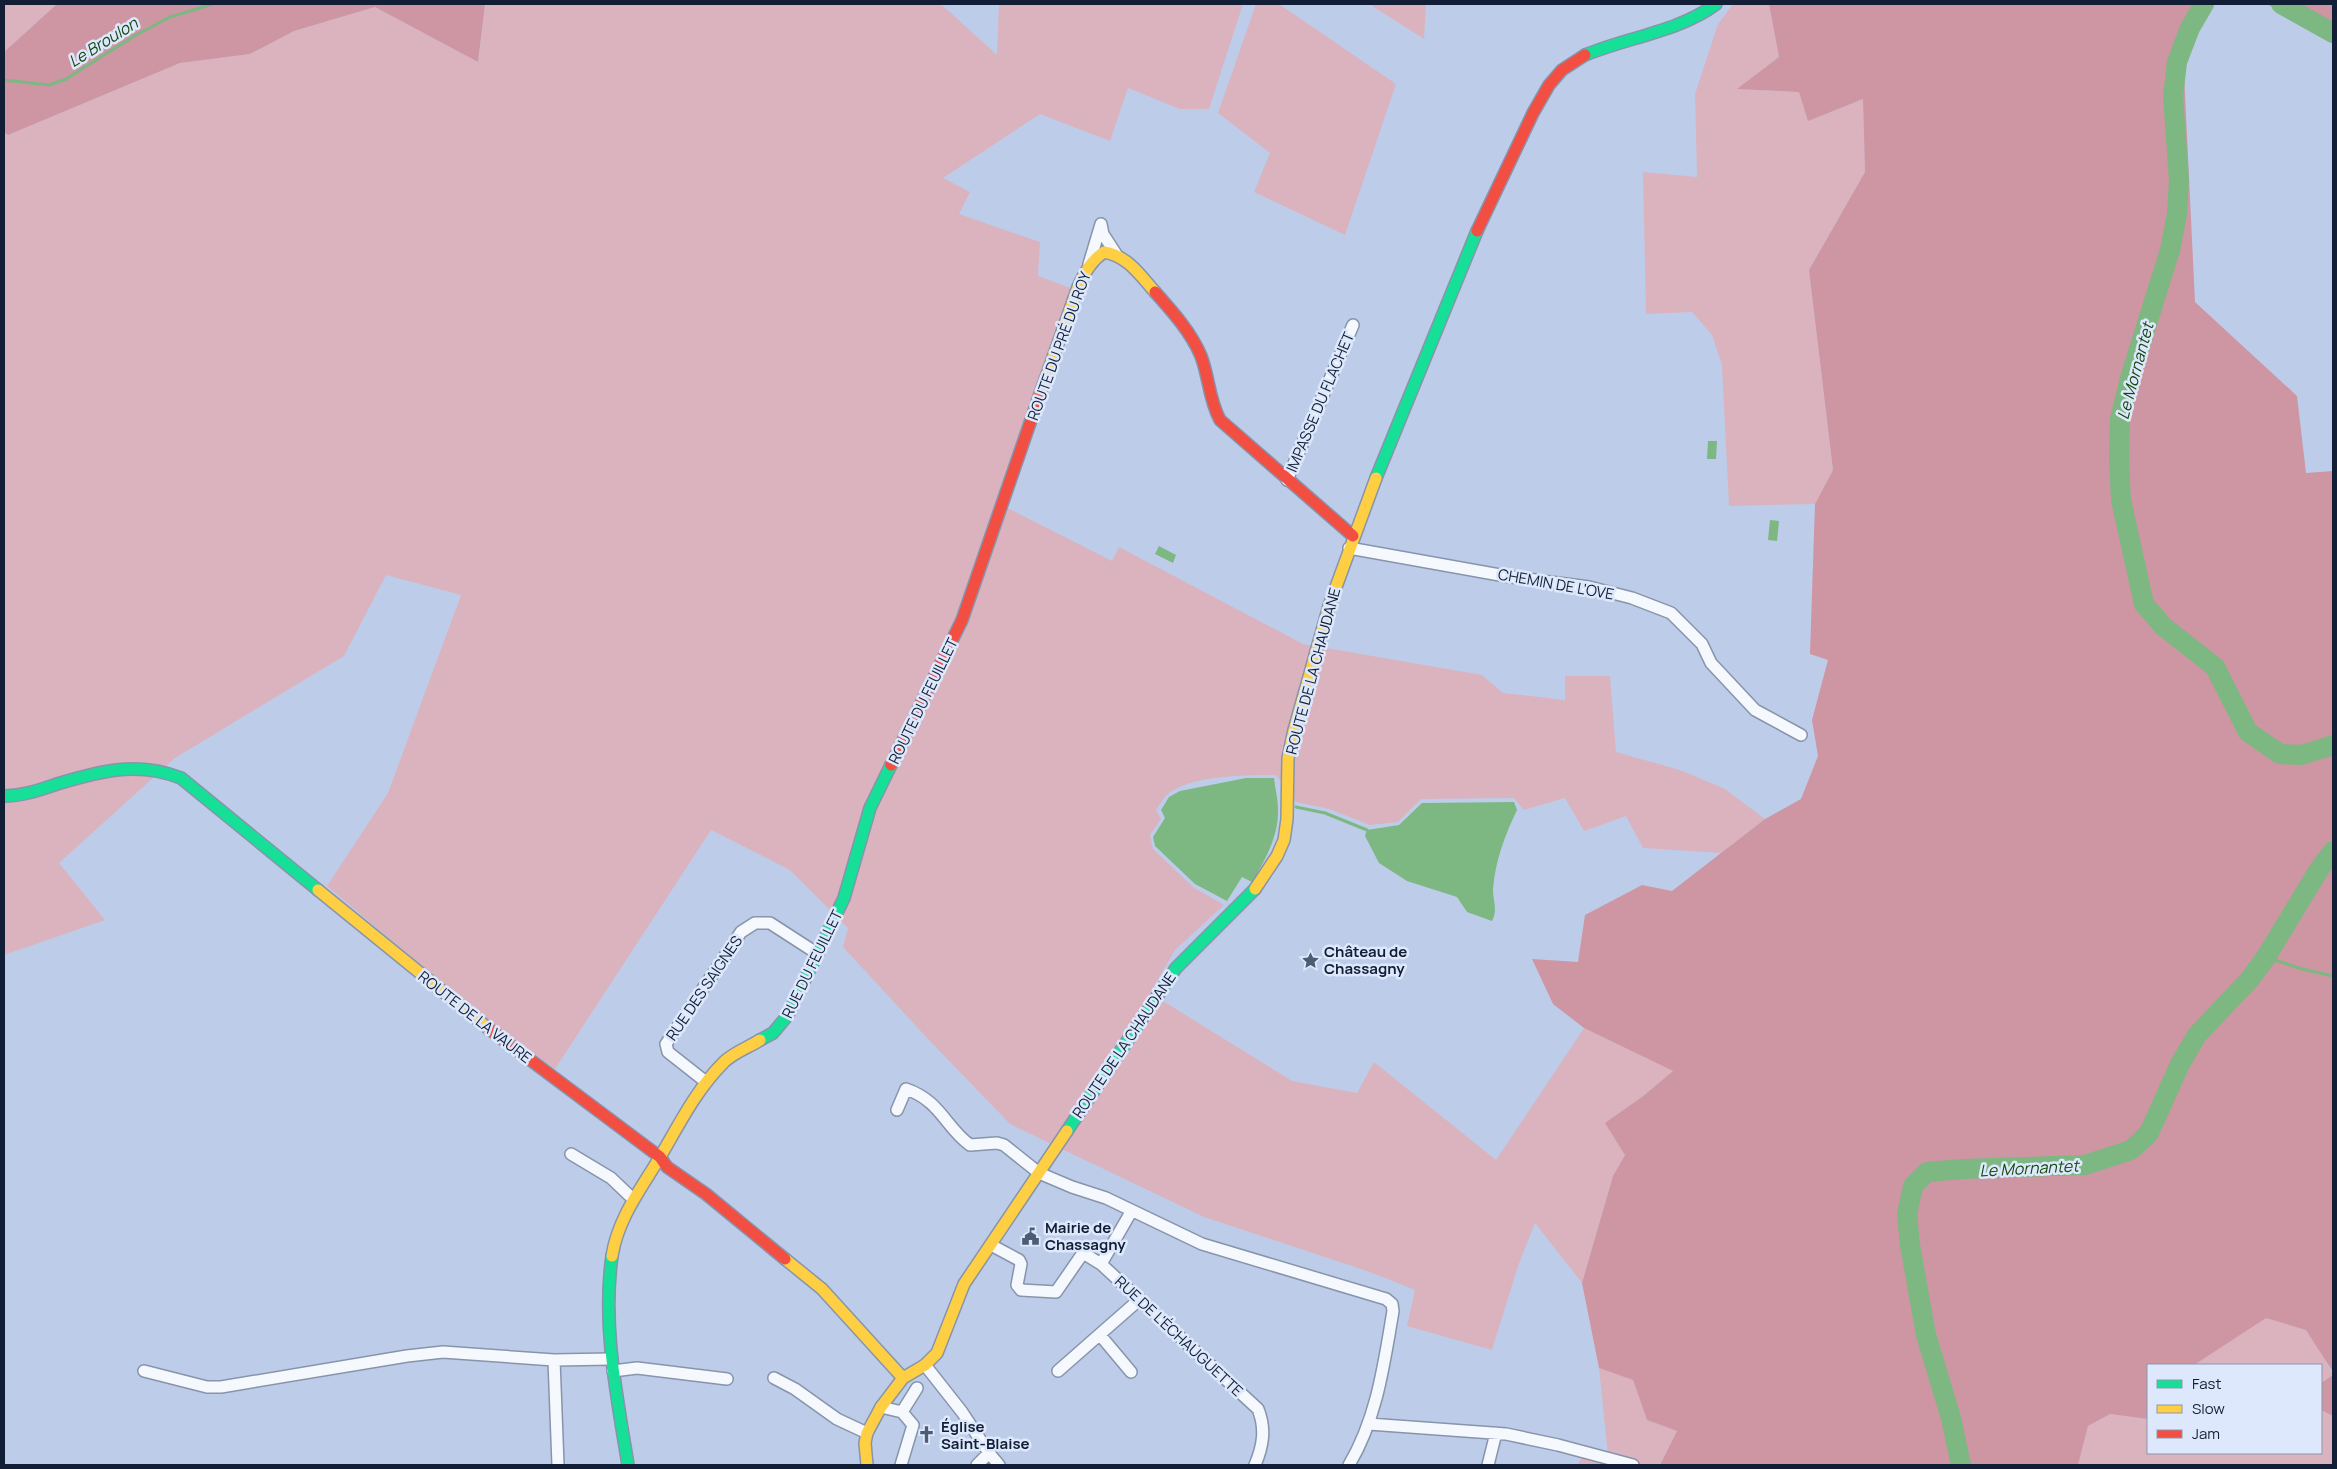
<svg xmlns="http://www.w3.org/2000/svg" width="2337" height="1469" font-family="Manrope,sans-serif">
<rect width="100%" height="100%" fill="#bdcde9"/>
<!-- green -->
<path fill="#dab3bf" d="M4,4H57L4,52Z
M485,4H941L997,55L999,4H1243L1209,109H1180L1128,88L1110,141L1040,114L943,178L970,192L959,214L1040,242L1038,276L1073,289L996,502L1112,561L1119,547L1303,644L1482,675L1503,693L1565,700V676H1610L1616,752L1680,770L1725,789L1765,819L1721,853L1643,848L1626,816L1584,831L1565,798L1524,810L1514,798L1421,799L1398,822L1370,825L1329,809L1296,802L1276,775C1247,775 1191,775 1168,794C1163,798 1160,805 1156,810L1161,819L1150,835L1153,849L1193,887L1224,905L1175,950L1150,993L1292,1081L1357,1093L1374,1062L1496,1160L1584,1028L1673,1071L1642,1097L1625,1155L1613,1176L1582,1283L1535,1223L1518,1266L1492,1350L1407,1326L1415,1290L1370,1272L1204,1217L1010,1124L929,1040L843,947L848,928L790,870L711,830L555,1069L487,1021L327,886L388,793L461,595L386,575L344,656L175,758L59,863L105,920L4,955V132L8,135L180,63L250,54L294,31L375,7L478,62Z
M1256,4H1279L1396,84L1345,235L1254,192L1270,153L1218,113Z
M1369,4H1426L1424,39Z
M1733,4H1769L1779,57L1738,89L1799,92L1809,120L1863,99L1865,172L1809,270L1833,470L1815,504L1729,506L1722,365L1712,335L1692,312L1646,314L1643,172L1697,177L1695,94L1718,24Z
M2266,1317L2306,1330L2319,1348L2333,1375L2321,1383V1365H2194Z
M1599,1368L1633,1380L1647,1420L1677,1431L1660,1465H1578L1582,1457L1609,1465Z
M2321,1410L2333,1416V1465H2078L2088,1426L2110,1414L2148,1419V1453H2321Z"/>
<!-- forest -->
<path fill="#ce95a3" d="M57,4H485L478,62L375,7L294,31L250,54L180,63L8,135L4,132V52Z
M1769,4H2195L2182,32L2195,302L2297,396L2306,473L2333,471V1372L2306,1330L2266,1318L2194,1365H2148V1419L2110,1414L2088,1426L2078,1465H1660L1677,1431L1647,1420L1633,1380L1599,1368L1582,1283L1613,1176L1625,1155L1605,1123L1642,1097L1673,1071L1584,1028L1553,1004L1532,959L1578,962L1585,915L1642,885L1672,891L1765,819L1801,799L1818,756L1812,720L1828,660L1810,654L1815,504L1833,470L1809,270L1865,172L1863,99L1808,121L1799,92L1737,89L1779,57Z
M2266,4H2333V33Z
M2333,1375V1416L2321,1410V1383Z"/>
<!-- water -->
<path fill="#7db782" d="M1708,441H1717L1716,459H1707Z
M1770,520L1779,521L1777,541L1768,540Z
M1159,546L1176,555L1173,563L1155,554Z
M1246,778H1274C1275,788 1278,799 1278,809C1279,836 1265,860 1252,882L1242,877L1227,901L1195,884L1155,846L1153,837L1165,818L1161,810L1169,797L1180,791Z
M1514,802L1517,810C1505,835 1495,861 1493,890C1493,901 1498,910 1492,921L1467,912L1457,897L1407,881L1379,863L1365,836L1367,830L1399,825L1422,803Z"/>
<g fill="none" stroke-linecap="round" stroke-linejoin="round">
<!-- stream -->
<path stroke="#7db782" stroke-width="3" d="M4,80L49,85L66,79L136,35L170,17L213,4
M1296,807L1325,813L1367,830
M2266,957L2302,969L2333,976"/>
<!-- river -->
<path stroke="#7db782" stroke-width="20" d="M2204,4L2190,28L2177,62L2173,97L2179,179L2177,214L2170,250L2130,378L2120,419L2119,459L2121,500L2144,604L2164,627L2215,667L2248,732L2280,754L2301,755L2333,745
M2281,4L2333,33
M1961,1465L1951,1418L1926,1335L1910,1245L1907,1214L1913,1186L1927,1172L1963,1169L2085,1165L2131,1150L2149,1133L2180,1064L2197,1035L2250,979L2266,957L2320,868L2333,851"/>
<defs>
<path id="street" d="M1101,224L1103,234L1116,254
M1089,264L1101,224
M1287,480L1353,325
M1349,548L1511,577L1589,587L1632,598L1671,613L1702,644L1711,663L1755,710L1801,735
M706,1082L668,1052L666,1044L741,932L755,923H770L818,954
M897,1110L906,1089C941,1101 945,1127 970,1145L997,1143L1004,1145L1039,1173L1072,1187L1106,1198L1202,1244L1386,1299L1392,1304L1393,1311C1384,1364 1377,1418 1349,1465
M571,1154L611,1178L633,1199
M1131,1212L1101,1264L1258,1409C1266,1429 1263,1446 1255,1465
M991,1245L1019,1260L1021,1264L1017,1285L1021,1290L1056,1292L1083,1253L1101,1264
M1100,1335L1131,1372
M925,1365L962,1412L989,1453L999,1465
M144,1371L207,1387H221L407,1356L443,1352L554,1360
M613,1371L637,1368L727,1379
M1058,1371L1140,1299
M774,1378L795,1389L837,1419L867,1433
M881,1407L902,1412L917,1388
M1369,1424L1506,1434L1558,1445L1633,1465
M558,1465L554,1360L611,1359
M901,1465L913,1425L902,1412
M977,1465L989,1453
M1488,1465L1496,1433"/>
<path id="fast" d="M1585,55C1628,37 1678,32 1716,4
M1376,478L1477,231
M4,796C23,796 39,790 57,784C100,771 137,761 181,778L318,890
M760,1040L773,1033L788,1015L844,898L870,808L891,765
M1067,1131L1176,968L1255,889
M612,1256C602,1326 617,1396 628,1465"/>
<path id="slow" d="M1040,394L1078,287C1085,272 1091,261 1104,252C1128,256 1140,275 1155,292
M1255,889L1277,856L1284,840L1287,819L1288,758L1294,730L1329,606L1376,478
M318,890L489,1029
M612,1256C618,1218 641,1189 660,1157C680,1123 696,1090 724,1062C733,1053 749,1047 760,1040
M785,1259L822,1289L903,1378
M867,1465L865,1443L867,1433L881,1407L903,1378L925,1365L937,1353L964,1284L1067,1131"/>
<path id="jam" d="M1477,231L1533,113L1549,85L1562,70L1585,55
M1155,292C1172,311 1191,332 1201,356C1209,377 1209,400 1220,420L1353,536
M891,765L962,620L1040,394
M489,1029L660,1157L667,1167L706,1194L785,1259"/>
</defs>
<!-- street casing -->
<use href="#street" stroke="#8794ab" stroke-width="14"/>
<!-- fast casing -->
<use href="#fast" stroke="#8794ab" stroke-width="14"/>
<!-- slow casing -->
<use href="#slow" stroke="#8794ab" stroke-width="14"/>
<!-- jam casing -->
<use href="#jam" stroke="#8794ab" stroke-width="14"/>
<!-- street -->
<use href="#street" stroke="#f5f8fc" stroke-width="11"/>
<!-- fast -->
<use href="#fast" stroke="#16e098" stroke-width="11"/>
<!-- slow -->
<use href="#slow" stroke="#ffcf43" stroke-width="11"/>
<!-- jam -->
<use href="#jam" stroke="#f24e42" stroke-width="11"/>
</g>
<!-- icons -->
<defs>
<symbol id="sight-bare" viewBox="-9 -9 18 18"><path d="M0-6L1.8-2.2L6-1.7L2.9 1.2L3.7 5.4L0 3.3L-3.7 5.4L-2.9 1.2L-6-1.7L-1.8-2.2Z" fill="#4d5b74" stroke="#dde8fc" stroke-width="2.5" paint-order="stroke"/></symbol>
<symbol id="civic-bare" viewBox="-9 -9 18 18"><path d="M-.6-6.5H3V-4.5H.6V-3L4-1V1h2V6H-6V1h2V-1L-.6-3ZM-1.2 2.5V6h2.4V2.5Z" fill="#4d5b74" stroke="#dde8fc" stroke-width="2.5" paint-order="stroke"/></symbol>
<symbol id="church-bare" viewBox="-9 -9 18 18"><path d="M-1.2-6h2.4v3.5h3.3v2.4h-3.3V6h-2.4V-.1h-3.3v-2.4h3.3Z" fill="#4d5b74" stroke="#dde8fc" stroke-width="2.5" paint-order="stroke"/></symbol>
</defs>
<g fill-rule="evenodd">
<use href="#sight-bare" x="1298" y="948" width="25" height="25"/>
<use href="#civic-bare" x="1018" y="1224" width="25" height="25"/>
<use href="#church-bare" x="914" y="1422" width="25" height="25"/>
</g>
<g text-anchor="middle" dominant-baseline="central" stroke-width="5" stroke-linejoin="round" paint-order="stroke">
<!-- street labels -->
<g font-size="15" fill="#111e35" stroke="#dde8fc">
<text transform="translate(1059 346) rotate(-70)">ROUTE DU PRÉ DU ROY</text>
<text transform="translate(1320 402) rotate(-67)">IMPASSE DU FLACHET</text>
<text transform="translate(1556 584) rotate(10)">CHEMIN DE L'OVE</text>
<text transform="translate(1313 671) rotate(-75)">ROUTE DE LA CHAUDANE</text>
<text transform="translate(923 701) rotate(-64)">ROUTE DU FEUILLET</text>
<text transform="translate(812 964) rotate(-64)">RUE DU FEUILLET</text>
<text transform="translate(704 988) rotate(-56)">RUE DES SAIGNES</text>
<text transform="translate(475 1017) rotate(38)">ROUTE DE LA VAURE</text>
<text transform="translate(1124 1045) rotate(-56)">ROUTE DE LA CHAUDANE</text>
<text transform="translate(1179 1336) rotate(43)">RUE DE L'ÉCHAUGUETTE</text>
</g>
<!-- poi labels -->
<g font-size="15" font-weight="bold" fill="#111e35" stroke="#dde8fc" text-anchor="start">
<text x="1324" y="951">Château de<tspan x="1324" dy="17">Chassagny</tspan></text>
<text x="1045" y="1227">Mairie de<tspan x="1045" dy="17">Chassagny</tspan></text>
<text x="941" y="1426">Église<tspan x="941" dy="17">Saint-Blaise</tspan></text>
</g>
<!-- water labels -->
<g font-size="16" font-style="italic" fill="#154a0e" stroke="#dde8fc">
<text transform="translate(103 42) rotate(-32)">Le Broulon</text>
<text transform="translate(2135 371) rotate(-75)">Le Mornantet</text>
<text transform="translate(2029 1168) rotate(-3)">Le Mornantet</text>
</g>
</g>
<!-- border -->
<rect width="2337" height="1469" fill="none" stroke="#111e35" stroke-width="10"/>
<!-- legend -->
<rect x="2147" y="1364" width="175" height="90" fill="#dde8fc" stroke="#8b97ac"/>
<rect x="2157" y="1380" width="25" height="8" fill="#16e098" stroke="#8b97ac"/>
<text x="2192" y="1389" font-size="15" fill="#111e35">Fast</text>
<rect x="2157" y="1405" width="25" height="8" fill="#ffcf43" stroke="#8b97ac"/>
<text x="2192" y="1414" font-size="15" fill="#111e35">Slow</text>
<rect x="2157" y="1430" width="25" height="8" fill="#f24e42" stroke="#8b97ac"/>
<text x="2192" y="1439" font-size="15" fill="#111e35">Jam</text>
</svg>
